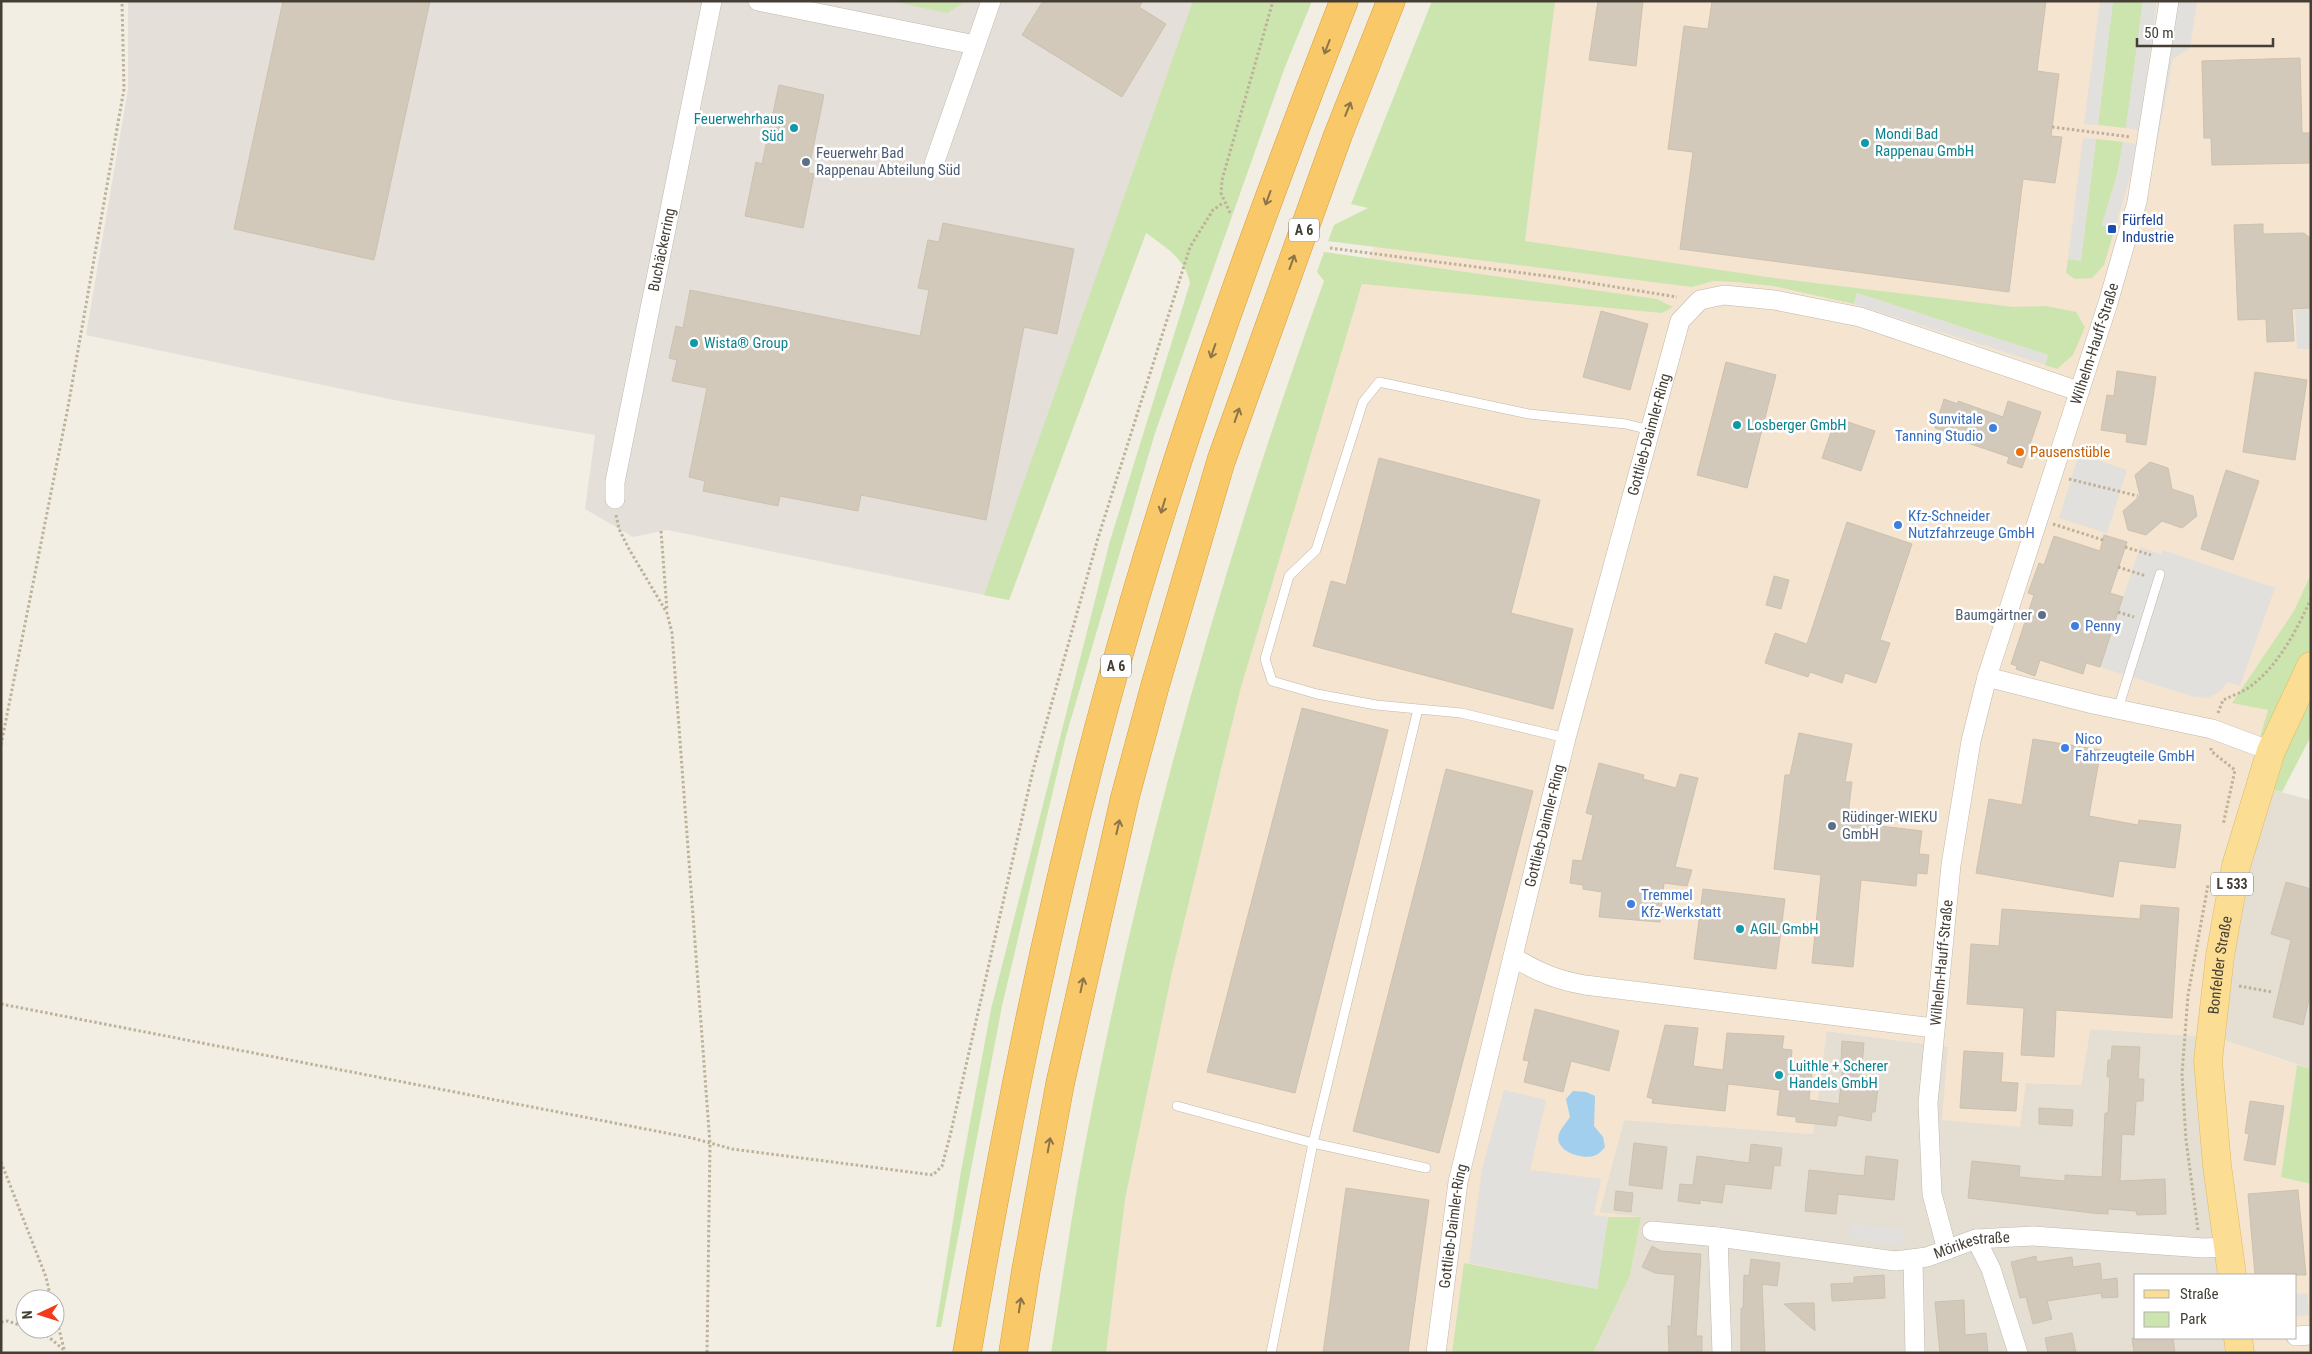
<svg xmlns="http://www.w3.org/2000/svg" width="2312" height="1354" font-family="'Roboto Condensed',sans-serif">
<rect width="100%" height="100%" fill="#f2eee4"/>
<!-- residential -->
<path fill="#e5dfd3" d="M2246,783L2311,800V1069L2224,1040L2241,1275H2136V1338H2248L2250,1353H1593L1630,1276L1640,1218L1599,1213L1624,1120L1813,1134L1826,1031L1948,1047L2026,1083L2081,1085L2090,1029L2197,1036L2222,860Z"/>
<!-- commercial -->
<path fill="#f4e4d0" d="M1472,1H2311V574L2294,611L2233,702L2268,710L2222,860L2197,1036L2090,1029L2081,1085L2026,1083L2020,1127L1942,1120L1948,1047L1827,1031L1813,1134L1624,1120L1599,1212L1641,1217L1630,1276L1593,1353H1106L1125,1201L1172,972L1241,687L1381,221Z
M2224,1040L2297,1065L2281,1177L2311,1184V1353H2250L2248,1338H2296V1275H2241L2220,1078Z"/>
<!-- industrial -->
<path fill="#e4dfd9" d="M128,1H1261L1145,232L1009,600L667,530L633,537L585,509L595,435L399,401L86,335L128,89Z"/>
<!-- green -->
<path fill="#cce5ae" d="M891,1H966L947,13Z
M1193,1H1312L1285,67L1155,433L1066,736L1002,1006L941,1327H936L961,1171L991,1009L1110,541L1190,283C1185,258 1165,247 1146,233L1009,600L984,595Z
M1432,1H1555L1525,241L1774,278L2013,307L2046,306L2076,312L2085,327L2073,355L2057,369L2045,365L2048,355L1857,293L1854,304L1773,286L1736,282L1713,281L1692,287L1328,241L1334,225L1368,208L1351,204Z
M2113,1H2143L2126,128L2098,125Z
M2096,139L2123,142L2117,175L2102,225L2115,228L2104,265L2092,278L2075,279L2066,273L2068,259L2081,260Z
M1324,252L1657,299L1673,307L1662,313L1362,284L1241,687L1172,972L1125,1200L1106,1353H1051C1060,1296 1068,1239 1078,1182C1134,876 1218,574 1324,281L1317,272Z
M2311,574V736L2282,792L2246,783L2268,710L2232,703L2294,611Z
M2297,1065L2311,1069V1184L2281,1177Z
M1608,1217H1641L1630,1276L1593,1353H1452L1464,1263L1597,1289Z"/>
<!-- parking -->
<path fill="#e2e0dd" d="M2100,1H2113L2098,125L2084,124Z
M2143,1H2157L2139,130L2126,128Z
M2174,1H2197L2190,48L2173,59L2152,168L2147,167Z
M2083,138L2096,139L2081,261L2068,259Z
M2123,142L2136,144L2130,177L2115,228L2102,225L2117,175Z
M1857,293L2048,355L2045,365L1854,304Z
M2311,309V349H2297L2295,310Z
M2079,454L2127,470L2107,533L2059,518Z
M2140,547L2161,554L2163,550L2275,588L2240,686L2228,682L2220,691L2208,698L2191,696L2100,667Z
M1504,1090L1546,1100L1530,1170L1601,1179L1594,1215L1608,1217L1597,1289L1469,1263L1482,1169Z
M1851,1224L1904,1230L1902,1245L1849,1240Z
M2307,1293L2309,1315L2296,1316V1294Z"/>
<!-- water -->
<path fill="#a2cfed" d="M1573,1091L1586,1092L1595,1096L1594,1126L1603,1137L1605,1147C1602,1150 1599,1154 1596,1155C1584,1161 1553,1151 1559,1134C1561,1128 1567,1122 1570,1117L1566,1099Z"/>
<!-- building -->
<path fill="#d3c9ba" stroke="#cdc1ae" d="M283,1H430L374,260L234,229Z
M1043,1H1143L1139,7L1166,24L1122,97L1022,35Z
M1598,1H1643L1636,66L1589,60Z
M1712,1H2046L2037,71L2059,74L2051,136L2062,137L2055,183L2023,179L2009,292L1680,249L1693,152L1668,149L1684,26L1708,29Z
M2300,58L2302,133H2311V163L2212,165L2211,138H2204L2202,61Z
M779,85L824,95L808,173L814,174L803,228L745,216L756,162L762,164Z
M943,223L1074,249L1057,334L1024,327L986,520L861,495L858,511L780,496L778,506L703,491L705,481L689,477L707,388L672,381L677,360L669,358L676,326L683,328L690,290L920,336L929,290L918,288L928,240L939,242Z
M2263,224V234L2304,233L2310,238L2311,308L2292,309L2294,341L2267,342L2266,319L2238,320L2234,225Z
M1601,311L1648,324L1630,390L1583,377Z
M1726,362L1776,375L1747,488L1697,475Z
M2117,371L2156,377L2146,445L2126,442L2127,434L2101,430L2107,395L2114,396Z
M2255,372L2307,380L2295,460L2243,452Z
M1944,399L1958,404V401L2003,417L2008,401L2041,412L2022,468L2007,463L2009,457L1947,436L1948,433L1935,428Z
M1836,418L1875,431L1861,471L1822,458Z
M1379,458L1540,500L1511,613L1573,629L1553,709L1313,646L1331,581L1346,585Z
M2150,462L2168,468L2172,489L2193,496L2197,516L2182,528L2162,521L2146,535L2128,530L2123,511L2140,496L2135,475Z
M2226,470L2259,481L2233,560L2201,549Z
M1847,522L1912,544L1880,640L1890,643L1876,683L1845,673L1842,683L1810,672L1808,677L1765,663L1775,633L1807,644Z
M2104,535L2127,542L2110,593L2123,597L2100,667L2086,663L2083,674L2040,660L2035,676L2016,669L2017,666L2011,664L2034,595L2028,593L2039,563L2044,565L2054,536L2100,551Z
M1774,576L1789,580L1781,609L1766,605Z
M1302,708L1388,730L1295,1093L1207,1072Z
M1799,733L1852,744L1845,782H1852L1847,822L1922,831L1919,854L1929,855L1927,874L1917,873L1916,886L1861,880L1853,967L1812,963L1821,875L1774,869L1785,775H1790Z
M2033,739L2101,750L2089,816L2138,825L2139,820L2181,825L2175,868L2119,861L2113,897L1976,873L1989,799L2022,805Z
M1599,763L1644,775L1643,779L1676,788L1680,774L1698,778L1675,867L1692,870L1687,886L1664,883L1660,922L1599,917L1602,892L1583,889V885L1570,883L1573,860L1582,861L1593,815L1586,813Z
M1446,769L1533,791L1439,1153L1353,1131Z
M2286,882L2311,889V991L2303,1025L2273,1017L2291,940L2271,934Z
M1703,889L1785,899L1776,969L1694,959Z
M2141,905L2179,908L2172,1018L2056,1010L2054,1057L2021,1055L2024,1008L1967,1004L1971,944L1999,946L2002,909L2140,919Z
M1535,1009L1619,1031L1609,1071L1571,1061L1563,1092L1524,1082L1529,1061L1523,1060Z
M1665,1025L1698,1028L1693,1066L1723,1070L1727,1033L1784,1036L1782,1049L1792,1050L1791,1061L1813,1064L1809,1100L1839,1104L1843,1063L1841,1062L1842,1041L1864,1043L1861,1077L1879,1079L1875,1112H1872L1871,1121L1838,1115L1836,1126L1796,1122V1117L1777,1115L1780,1090L1728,1084L1725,1111L1652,1103L1653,1099L1647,1097Z
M2112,1046L2140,1047L2138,1079H2144L2143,1101H2136L2134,1135L2122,1134L2120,1181L2165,1179L2166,1214L2137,1215L2136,1211L2108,1209V1214L2092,1213L1968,1198L1972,1161L2020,1166L2019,1177L2065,1181V1175L2102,1177L2105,1113H2108L2110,1077H2107L2108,1060H2111Z
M1964,1051L2003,1053L2001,1082L2018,1083L2016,1111L1960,1108Z
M2250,1101L2284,1106L2275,1165L2244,1160L2249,1134L2245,1133Z
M2039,1108L2073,1110L2072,1126L2039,1124Z
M1634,1143L1667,1147L1662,1189L1629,1185Z
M1751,1144L1782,1148L1780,1166L1774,1165L1771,1189L1725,1184L1722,1203L1700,1200V1204L1678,1201L1680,1184L1693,1185L1697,1156L1749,1163Z
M1866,1156L1898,1160L1894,1200L1838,1194L1836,1214L1805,1211L1809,1170L1864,1176Z
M1346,1188L1429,1200L1408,1353H1323Z
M2298,1190L2306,1275H2255L2248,1194Z
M1616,1191L1633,1193L1631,1212L1614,1210Z
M1652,1246L1661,1251L1701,1254L1696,1336H1702V1352L1669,1353L1668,1326H1671L1675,1275L1655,1273L1642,1267Z
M2036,1256L2037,1262L2072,1257L2073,1267L2100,1263L2102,1280L2117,1278L2118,1297L2102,1298L2101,1293L2047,1301L2052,1319L2033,1324L2026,1297L2020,1298L2011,1262Z
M1751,1259L1780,1263L1777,1286L1762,1284L1765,1353H1741V1308H1743L1744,1275L1749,1276Z
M1884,1275L1885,1298L1832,1301L1831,1284L1854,1283V1277Z
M1964,1300L1965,1335L1986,1333L1988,1353H1940L1935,1302Z
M1803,1303H1814L1815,1331L1784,1304Z
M2072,1333L2076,1353H2048L2045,1338Z
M2132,1338H2173L2175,1353H2134Z"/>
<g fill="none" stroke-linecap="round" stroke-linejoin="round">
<defs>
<path id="lane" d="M2118,709L2160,574
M1566,738L1461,713L1376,705L1317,694L1272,681L1265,659L1289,576L1316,550L1363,402L1379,382L1529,414L1626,424L1650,430
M1177,1106L1313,1143L1426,1168
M1271,1353L1313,1143L1418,709"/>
<g id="street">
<path d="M758,1L975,45"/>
<path d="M934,164L991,1"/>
<path id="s1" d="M615,499V482L712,1"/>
<path d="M1987,677L2093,704L2212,729L2271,751"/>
<path d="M1513,957C1538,972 1556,980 1585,985L1934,1028"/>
<path id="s2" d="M1652,1231L1718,1237L1895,1261L1927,1257L1976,1239L2033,1236L2203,1248L2228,1247"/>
<path d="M1718,1237L1722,1353"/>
<path d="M1976,1239L1991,1269L2018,1353"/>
<path id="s3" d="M1947,1250L1932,1194L1928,1103L1951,865L1971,741L1987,677L2108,303L2137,202L2169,1"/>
<path d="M1913,1260L1915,1353"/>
<path d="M2296,1336L2311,1335"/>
<path id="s4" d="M1436,1353L1458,1182L1566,738L1680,321L1700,300L1724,295L1774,300L1860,317L2078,391"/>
</g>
<g id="primary">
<path id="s5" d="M2232,1275L2217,1165L2208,1061L2220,956L2236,866L2271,751L2311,666"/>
<path d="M2238,1338L2240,1353"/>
</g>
<path id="highway" d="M967,1353C1005,1130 1049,908 1109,690C1173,455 1256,227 1344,1
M1013,1353L1026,1270L1060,1084L1125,797L1155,686L1221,461L1338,135L1391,1"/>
</defs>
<!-- lane casing -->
<use href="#lane" stroke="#c0b8aa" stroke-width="10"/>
<!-- street casing -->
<use href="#street" stroke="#c0b8aa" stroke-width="20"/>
<!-- primary casing -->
<use href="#primary" stroke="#dfba65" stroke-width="29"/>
<!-- highway casing -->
<use href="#highway" stroke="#d89d38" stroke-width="29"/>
<!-- path -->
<path stroke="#beb199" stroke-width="3" stroke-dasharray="2.5 2.5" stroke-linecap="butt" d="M2052,127L2131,137
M1230,213L1221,193L1222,180L1273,1
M1330,248L1554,277L1677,297
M2069,479L2138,496
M616,515L619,529L629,549L667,613L672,633L710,1144L707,1353
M2053,524L2103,540
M661,531L667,610
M2125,547L2151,555
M2118,567L2146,576
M2118,612L2134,617
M2218,713L2223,700C2231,696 2241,693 2248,688C2278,667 2296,631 2311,599
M1,745L68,407L124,89L122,1
M2211,748V751L2235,770L2223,825
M2239,986L2272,992
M1,1004L692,1138L732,1149L933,1175L942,1166L950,1136L1033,770L1098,538L1190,247L1213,210L1223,203
M1,1162L46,1277L51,1299
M2198,1230L2186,1140L2182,1074L2188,995L2208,885
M55,1313L65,1353
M1,1322L8,1321L25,1327
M33,1329L44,1333L64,1350"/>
<!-- lane -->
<use href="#lane" stroke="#fff" stroke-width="9"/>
<!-- street -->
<use href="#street" stroke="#fff" stroke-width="19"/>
<!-- primary -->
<use href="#primary" stroke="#fbdd94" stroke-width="28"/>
<!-- highway -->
<use href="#highway" stroke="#f9c868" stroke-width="28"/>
</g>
<!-- one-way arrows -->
<defs><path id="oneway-shaft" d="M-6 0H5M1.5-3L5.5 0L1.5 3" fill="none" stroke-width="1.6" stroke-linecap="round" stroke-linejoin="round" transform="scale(1.25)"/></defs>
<g stroke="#8c7549">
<use href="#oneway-shaft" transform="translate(1327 47) rotate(111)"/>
<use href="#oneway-shaft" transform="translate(1348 109) rotate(-68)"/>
<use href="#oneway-shaft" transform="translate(1268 198) rotate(110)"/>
<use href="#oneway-shaft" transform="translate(1292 262) rotate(-70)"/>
<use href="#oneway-shaft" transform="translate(1213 351) rotate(109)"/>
<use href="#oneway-shaft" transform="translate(1237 415) rotate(-71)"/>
<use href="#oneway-shaft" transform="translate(1163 506) rotate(107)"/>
<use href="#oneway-shaft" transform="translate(1118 827) rotate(-77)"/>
<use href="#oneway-shaft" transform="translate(1082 985) rotate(-78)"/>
<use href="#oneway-shaft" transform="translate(1049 1145) rotate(-80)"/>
<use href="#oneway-shaft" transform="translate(1020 1305) rotate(-81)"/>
</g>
<!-- markers -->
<g fill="#0f9aa8" stroke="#fff" stroke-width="2">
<circle cx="794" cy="128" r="5"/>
<circle cx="1865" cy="143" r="5"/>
<circle cx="694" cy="343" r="5"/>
<circle cx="1737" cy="425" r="5"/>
<circle cx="1740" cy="929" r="5"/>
<circle cx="1779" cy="1075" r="5"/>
</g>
<g fill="#5c6f8a" stroke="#fff" stroke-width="2">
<circle cx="806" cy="162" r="5"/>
<circle cx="2042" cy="615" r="5"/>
<circle cx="1832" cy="826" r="5"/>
</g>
<rect fill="#1a4fb4" stroke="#fff" stroke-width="2" x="2107" y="224" width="10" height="10" rx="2.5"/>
<g fill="#3f7fe0" stroke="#fff" stroke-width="2">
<circle cx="1993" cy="428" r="5"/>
<circle cx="1898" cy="525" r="5"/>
<circle cx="2075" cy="626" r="5"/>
<circle cx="2065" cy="748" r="5"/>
<circle cx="1631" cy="904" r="5"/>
</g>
<circle fill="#e8710a" stroke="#fff" stroke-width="2" cx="2020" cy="452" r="5"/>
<g text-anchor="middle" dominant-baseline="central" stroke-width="5" stroke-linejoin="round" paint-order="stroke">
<!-- shield labels -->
<g fill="#fff" stroke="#7c7872" stroke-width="1">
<rect x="1289" y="218.5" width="30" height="23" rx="4"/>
<rect x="1101" y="654.5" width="30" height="23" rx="4"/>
<rect x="2211" y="872.5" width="42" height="23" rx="4"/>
</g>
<g font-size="14" font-weight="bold" fill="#443e35">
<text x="1304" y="230">A 6</text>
<text x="1116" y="666">A 6</text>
<text x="2232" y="884">L 533</text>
</g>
<!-- culture labels -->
<g font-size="15" fill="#0d838f" stroke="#fff" text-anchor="start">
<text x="784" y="119" text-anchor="end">Feuerwehrhaus<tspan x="784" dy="17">Süd</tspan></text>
<text x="1875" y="134">Mondi Bad<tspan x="1875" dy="17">Rappenau GmbH</tspan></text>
<text x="704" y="343">Wista® Group</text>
<text x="1747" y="425">Losberger GmbH</text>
<text x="1750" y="929">AGIL GmbH</text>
<text x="1789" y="1066">Luithle + Scherer<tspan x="1789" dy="17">Handels GmbH</tspan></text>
</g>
<!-- service labels -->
<g font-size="15" fill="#4e5e75" stroke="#fff" text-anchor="start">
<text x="816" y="153">Feuerwehr Bad<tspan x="816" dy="17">Rappenau Abteilung Süd</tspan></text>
<text x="2032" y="615" text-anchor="end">Baumgärtner</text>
<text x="1842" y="817">Rüdinger-WIEKU<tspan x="1842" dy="17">GmbH</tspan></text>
</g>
<!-- transit labels -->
<g font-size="15" fill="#164399" stroke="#fff" text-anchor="start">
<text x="2122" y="220">Fürfeld<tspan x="2122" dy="17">Industrie</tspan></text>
</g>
<!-- street labels -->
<g font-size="15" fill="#443e35" stroke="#fff">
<text stroke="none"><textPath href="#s1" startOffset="254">Buchäckerring</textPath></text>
<text stroke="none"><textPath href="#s3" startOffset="930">Wilhelm-Hauff-Straße</textPath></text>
<text stroke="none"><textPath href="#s4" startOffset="944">Gottlieb-Daimler-Ring</textPath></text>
<text stroke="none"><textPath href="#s4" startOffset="539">Gottlieb-Daimler-Ring</textPath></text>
<text stroke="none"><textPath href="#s3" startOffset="290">Wilhelm-Hauff-Straße</textPath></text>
<text stroke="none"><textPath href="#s5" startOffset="312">Bonfelder Straße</textPath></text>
<text stroke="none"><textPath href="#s4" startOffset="128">Gottlieb-Daimler-Ring</textPath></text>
<text stroke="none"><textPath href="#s2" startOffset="324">Mörikestraße</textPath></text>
</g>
<!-- shop labels -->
<g font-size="15" fill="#366cbe" stroke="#fff" text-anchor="start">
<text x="1983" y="419" text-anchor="end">Sunvitale<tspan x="1983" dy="17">Tanning Studio</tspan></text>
<text x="1908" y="516">Kfz-Schneider<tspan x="1908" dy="17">Nutzfahrzeuge GmbH</tspan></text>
<text x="2085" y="626">Penny</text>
<text x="2075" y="739">Nico<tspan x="2075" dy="17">Fahrzeugteile GmbH</tspan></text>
<text x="1641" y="895">Tremmel<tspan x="1641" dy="17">Kfz-Werkstatt</tspan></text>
</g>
<!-- food labels -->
<g font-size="15" fill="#c56008" stroke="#fff" text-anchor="start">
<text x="2030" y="452">Pausenstüble</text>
</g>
</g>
<!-- border -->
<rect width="2312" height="1354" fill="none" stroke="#443e35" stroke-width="5"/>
<!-- legend -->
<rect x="2134" y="1274" width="162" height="65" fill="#ffffff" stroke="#b4b2ae"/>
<rect x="2144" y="1290" width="25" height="8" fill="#fbdd94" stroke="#b4b2ae"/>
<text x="2180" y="1299" font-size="15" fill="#443e35">Straße</text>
<rect x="2144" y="1312" width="25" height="15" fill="#cce5ae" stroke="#b4b2ae"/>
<text x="2180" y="1324" font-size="15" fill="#443e35">Park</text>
<!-- north arrow -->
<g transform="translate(40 1314) rotate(266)"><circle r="24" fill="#ffffff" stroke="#b4b2ae"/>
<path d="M0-4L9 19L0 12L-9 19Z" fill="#f33a1a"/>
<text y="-8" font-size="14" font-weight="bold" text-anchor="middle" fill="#443e35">N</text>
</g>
<!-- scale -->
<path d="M2137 38v8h136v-8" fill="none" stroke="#443e35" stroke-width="2.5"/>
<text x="2144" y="38" font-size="15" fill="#443e35" stroke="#ffffff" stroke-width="4" paint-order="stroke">50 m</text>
</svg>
